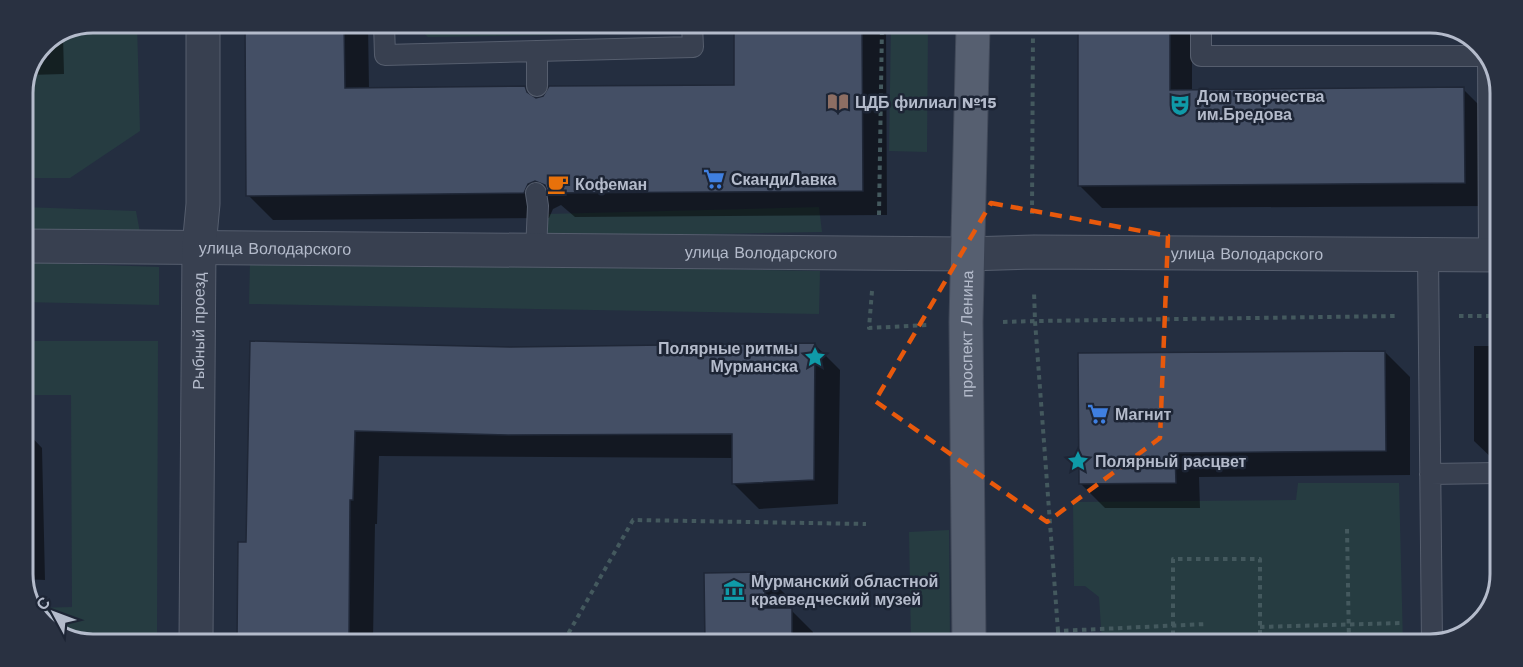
<svg xmlns="http://www.w3.org/2000/svg" width="1523" height="667" font-family="'Work Sans',sans-serif">
<rect width="100%" height="100%" fill="#242e40"/>
<!-- green -->
<path fill="#263c41" d="M93,23H137L140,131L70,178H23V89L36,60L50,59V40Z
M414,24L675,25L668,33L428,37Z
M891,26H928L927,152L889,151Z
M23,207L136,211L141,238L23,235Z
M819,207L822,232L548,237L546,214Z
M250,260L820,271L819,314L249,304Z
M23,262L159,267V305L23,302Z
M23,341H158L157,640L66,639L37,617L34,608L72,607L71,395H23Z
M1298,483H1399L1403,644L1102,643L1099,597L1085,586H1074L1073,502L1296,500Z
M949,530L950,643L911,642L909,532Z"/>
<!-- shadow -->
<path fill="#0007" d="M246,23L368,24L369,89L524,88L535,99L736,86L735,25L886,26L887,215L575,217L561,205L553,209L549,218L273,220L248,195Z
M1080,26L1192,27V91L1463,89L1498,124L1499,202H1487V206L1102,208L1080,186Z
M63,35L64,74L29,75L43,43Z
M251,343L510,348L815,345L840,370L838,504L759,509L734,484L733,458L379,456L377,524H375L373,640H239L247,544Z
M1474,346H1498L1497,463L1474,441Z
M1385,352L1410,377V475L1199,477L1200,508H1105L1080,483Z
M23,428L42,448L45,580L23,579Z
M764,573L786,595V610H791L813,632V642H706Z"/>
<!-- building -->
<path fill="#444f65" stroke="#1f2737" stroke-width="1.5" d="M245,23H344L345,88L525,86L527,92L536,98L543,96L549,86L734,85V25H862L863,191L548,193L545,185L535,181L528,184L524,193L246,196Z
M1078,26L1170,27V90L1464,87L1465,183L1078,186Z
M250,341L510,347L815,343L814,480L732,484V434L508,435L355,431L353,500H350L349,640H237L238,542H246Z
M1385,351L1386,451L1175,453L1176,483L1079,484L1078,353Z
M765,572V608H792V642H705L704,573Z"/>
<g fill="none" stroke-linecap="round" stroke-linejoin="round">
<defs>
<path id="service" d="M384,24L385,55L693,47L692,25
M1201,27V56H1488L1489,255
M537,86V51
M536,251L538,206L536,193
M1428,255L1432,644
M1430,474L1497,473"/>
<g id="minor">
<path id="s1" d="M23,246L967,254L1034,252L1499,255"/>
<path id="s2" d="M196,640L199,247L203,204V23"/>
</g>
<g id="primary">
<path id="s3" d="M969,643L966,322L973,26"/>
</g>
</defs>
<!-- service casing -->
<use href="#service" stroke="#565e6e" stroke-width="22"/>
<!-- minor casing -->
<use href="#minor" stroke="#565e6e" stroke-width="35"/>
<!-- primary casing -->
<use href="#primary" stroke="#414959" stroke-width="35"/>
<!-- path -->
<path stroke="#44595e" stroke-width="4" stroke-dasharray="4.5 4.5" stroke-linecap="butt" d="M1032,214L1033,26
M879,215L882,26
M872,291L869,328L927,325
M1459,316H1498
M1003,322L1035,321L1034,291
M1347,529L1349,644
M1260,627L1400,623
M1058,631L1035,321L1398,316
M564,641L633,520L866,524
M1059,643L1058,631L1206,624
M1173,644V559H1260V644"/>
<!-- service -->
<use href="#service" stroke="#384050" stroke-width="20"/>
<!-- minor -->
<use href="#minor" stroke="#384050" stroke-width="33"/>
<!-- primary -->
<use href="#primary" stroke="#565f70" stroke-width="33"/>
</g>
<!-- marked area -->
<path fill="none" stroke="#e8590c" stroke-width="4.5" stroke-dasharray="12 8" stroke-linejoin="round" d="M991,203L1168,236L1160,438L1047,522L875,401Z"/>
<!-- icons -->
<defs>
<symbol id="library-bare" viewBox="-9 -9 18 18"><path d="M-6-4Q-3-5.5-.7-3.5V5Q-3 3-6 4ZM6-4Q3-5.5 .7-3.5V5Q3 3 6 4Z" fill="#8d6e63" stroke="#1d2535" stroke-width="2.5" paint-order="stroke"/></symbol>
<symbol id="theatre-bare" viewBox="-9 -9 18 18"><path d="M-5-5.5Q0-4 5-5.5V0Q5 5 0 6Q-5 5-5 0ZM-3.3-2.5H-1v1.5H-3.3ZM1-2.5H3.3v1.5H1ZM-2.8 1Q0 5.5 2.8 1Z" fill="#0f9aa8" stroke="#1d2535" stroke-width="2.5" paint-order="stroke"/></symbol>
<symbol id="supermarket-bare" viewBox="-9 -9 18 18"><path d="M-6-5.5h2.5l.6 2H6L4.5 2H-2.5L-4.4-4H-6ZM-1.5 3.2a1.3 1.3 0 1 0 .1 0ZM3 3.2a1.3 1.3 0 1 0 .1 0Z" fill="#3f7fe0" stroke="#1d2535" stroke-width="2.5" paint-order="stroke"/></symbol>
<symbol id="cafe-bare" viewBox="-9 -9 18 18"><path d="M-5.5-4.5H6V0H3Q3 3.5 0 3.5H-2.5Q-5.5 3.5-5.5 0ZM3-3.2v2h1.7v-2ZM-6 4.5H4V6H-6Z" fill="#e8710a" stroke="#1d2535" stroke-width="2.5" paint-order="stroke"/></symbol>
<symbol id="sight-bare" viewBox="-9 -9 18 18"><path d="M0-6L1.8-2.2L6-1.7L2.9 1.2L3.7 5.4L0 3.3L-3.7 5.4L-2.9 1.2L-6-1.7L-1.8-2.2Z" fill="#0f9aa8" stroke="#1d2535" stroke-width="2.5" paint-order="stroke"/></symbol>
<symbol id="museum-bare" viewBox="-9 -9 18 18"><path d="M0-6L6-3V-2H-6V-3ZM-5-1h2V3h-2ZM-1-1h2V3h-2ZM3-1h2V3H3ZM-6 4H6V6H-6Z" fill="#0f9aa8" stroke="#1d2535" stroke-width="2.5" paint-order="stroke"/></symbol>
</defs>
<g fill-rule="evenodd">
<use href="#library-bare" x="823" y="87" width="30" height="30"/>
<use href="#theatre-bare" x="1165" y="90" width="30" height="30"/>
<use href="#supermarket-bare" x="699" y="164" width="30" height="30"/>
<use href="#cafe-bare" x="543" y="169" width="30" height="30"/>
<use href="#sight-bare" x="800" y="342" width="30" height="30"/>
<use href="#supermarket-bare" x="1083" y="399" width="30" height="30"/>
<use href="#sight-bare" x="1063" y="446" width="30" height="30"/>
<use href="#museum-bare" x="719" y="575" width="30" height="30"/>
</g>
<g text-anchor="middle" dominant-baseline="central" stroke-width="5" stroke-linejoin="round" paint-order="stroke">
<!-- poi labels -->
<g font-size="16" font-weight="bold" fill="#b4bbcb" stroke="#1d2535" text-anchor="start">
<text x="1197" y="96">Дом творчества<tspan x="1197" dy="18">им.Бредова</tspan></text>
<text x="855" y="102">ЦДБ филиал №15</text>
<text x="731" y="179">СкандиЛавка</text>
<text x="575" y="184">Кофеман</text>
<text x="798" y="348" text-anchor="end">Полярные ритмы<tspan x="798" dy="18">Мурманска</tspan></text>
<text x="1115" y="414">Магнит</text>
<text x="1095" y="461">Полярный расцвет</text>
<text x="751" y="581">Мурманский областной<tspan x="751" dy="18">краеведческий музей</tspan></text>
</g>
<!-- street labels -->
<g font-size="16" fill="#b4bbcb" stroke="#1d2535">
<text stroke="none"><textPath href="#s1" startOffset="252">улица Володарского</textPath></text>
<text stroke="none"><textPath href="#s1" startOffset="738">улица Володарского</textPath></text>
<text stroke="none"><textPath href="#s1" startOffset="1224">улица Володарского</textPath></text>
<text stroke="none"><textPath href="#s2" startOffset="309">Рыбный проезд</textPath></text>
<text stroke="none"><textPath href="#s3" startOffset="309">проспект Ленина</textPath></text>
</g>
</g>
<!-- crop -->
<path d="M0 0H1523V667H0ZM93 33H1430A60 60 0 0 1 1490 93V574A60 60 0 0 1 1430 634H93A60 60 0 0 1 33 574V93A60 60 0 0 1 93 33Z" fill="#293141" fill-rule="evenodd"/>
<path fill="none" stroke="#b4bbcb" stroke-width="3" d="M93 33H1430A60 60 0 0 1 1490 93V574A60 60 0 0 1 1430 634H93A60 60 0 0 1 33 574V93A60 60 0 0 1 93 33Z"/>
<!-- north arrow -->
<g transform="translate(54 613) rotate(311)" stroke="#1d2535" stroke-width="4.5" paint-order="stroke">
<path d="M0-4.5L10 22L0 15L-10 22Z" fill="#b4bbcb"/>
<text y="-9" font-size="16" font-weight="bold" text-anchor="middle" fill="#b4bbcb">С</text>
</g>
</svg>
